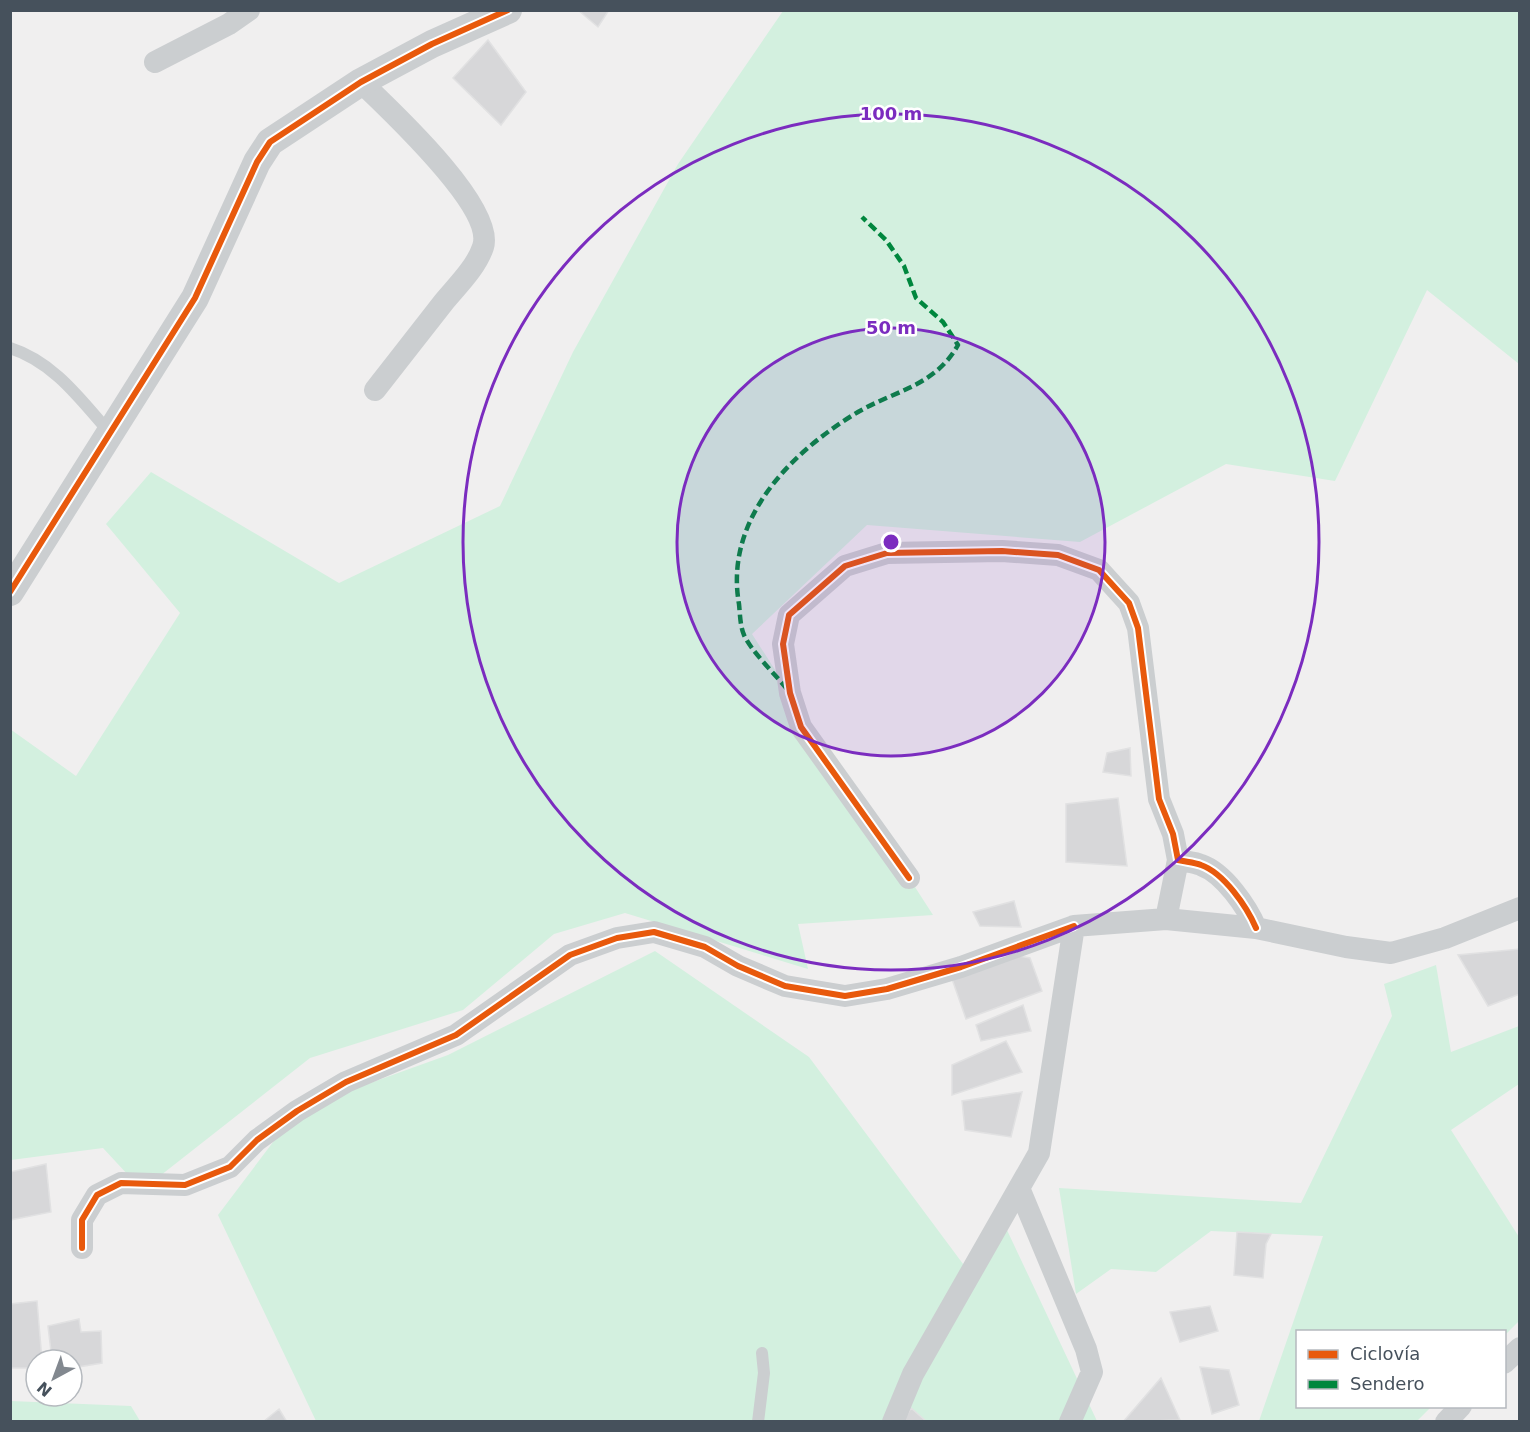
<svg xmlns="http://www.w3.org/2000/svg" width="1530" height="1432" font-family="'DejaVu Sans',sans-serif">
<rect width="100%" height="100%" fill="#f0efef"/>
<!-- green -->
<path fill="#d3f0df" d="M783,11H1519V364L1427,290L1335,481L1226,464L1080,542L867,525L752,634L933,915L798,924L808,969L625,913L554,934L463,1010L310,1058L142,1190L103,1148L11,1160L10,729L76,776L180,613L106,524L151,472L339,583L500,506L573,352L678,164Z
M655,951L809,1057L972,1276L1006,1228L1097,1421H316L218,1215L298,1109L448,1055Z
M1436,965L1451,1052L1519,1026V1084L1451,1130L1519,1237V1321L1505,1335L1504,1332H1298V1406L1431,1407L1417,1421H1259L1323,1236L1211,1231L1156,1272L1111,1269L1076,1294L1059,1188L1301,1203L1392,1016L1384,984Z
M11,1401L131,1406L140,1421H11Z"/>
<!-- building -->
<path fill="#d7d7d9" stroke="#e1e1e2" stroke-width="1.5" d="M578,10H609L598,27Z
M488,40L526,92L501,125L453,78Z
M1130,748L1131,776L1103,772L1107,753Z
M1118,798L1127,866L1066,862V804Z
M1014,901L1021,927L980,926L973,912Z
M1520,949V994L1488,1006L1458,955Z
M1013,955L1030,958L1042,991L966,1019L952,979Z
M1023,1005L1031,1031L981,1041L976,1025Z
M1006,1041L1022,1072L952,1095V1065Z
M1022,1092L1011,1137L965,1130L962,1101Z
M46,1164L51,1212L10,1220V1172Z
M1237,1232L1271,1234L1266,1244L1263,1278L1234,1275Z
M37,1301L42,1360H36V1368H10V1304Z
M1210,1306L1218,1331L1180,1342L1170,1312Z
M79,1319L81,1332L101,1331L102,1363L72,1368V1360H52L48,1326Z
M1200,1367L1229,1370L1239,1405L1212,1414Z
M1161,1378L1180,1420L1123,1422Z
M911,1408L927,1422H902Z
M279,1409L287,1422H263Z"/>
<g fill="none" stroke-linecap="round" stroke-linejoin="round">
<!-- service -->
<path stroke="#cbced0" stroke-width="12" d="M10,348C54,362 81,400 110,433
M758,1422L764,1373L762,1353"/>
<!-- minor -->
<path stroke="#cbced0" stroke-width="22" d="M155,62L229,24L249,10
M361,82C389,109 496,208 483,247C476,268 456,287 443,303C420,332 398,361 375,390
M909,878L801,727L790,693L783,644L789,615L845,566L887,553L1002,551L1058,555L1099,570L1129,603L1138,628L1159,799L1173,834L1178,860C1186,862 1194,862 1201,865C1224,873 1247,907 1256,928
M1166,919L1178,860
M1019,1188L1086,1349L1092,1372L1070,1422
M82,1248V1220L97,1195L121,1183L185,1185L230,1167L257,1140L297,1111L346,1082L456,1035L570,955L617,938L654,932L705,947L738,966L785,986L845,996L887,989L961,967L1074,926
M1504,1363L1520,1348
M893,1422L913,1374L1039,1153L1074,926L1166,919L1256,928L1346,947L1391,953L1445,938L1520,908
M1446,1422L1461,1406"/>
<!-- tertiary -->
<path stroke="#cbced0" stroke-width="28" d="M10,592L195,298L257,162L270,142L361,82L432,44L508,10"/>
<!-- quiet -->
<path stroke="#00873e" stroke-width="4.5" stroke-dasharray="9 4.5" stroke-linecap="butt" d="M787,689C775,674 751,651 744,635C740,626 740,613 739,604C724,519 791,452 858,412C896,390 935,386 958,345L943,322L916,298L904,266L886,240L862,217"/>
<defs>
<path id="cycleway" d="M10,592L195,298L257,162L270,142L361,82L432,44L508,10
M909,878L801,727L790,693L783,644L789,615L845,566L887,553L1002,551L1058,555L1099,570L1129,603L1138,628L1159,799L1173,834L1178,860C1186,862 1194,862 1201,865C1224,873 1247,907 1256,928
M82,1248V1220L97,1195L121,1183L185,1185L230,1167L257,1140L297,1111L346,1082L456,1035L570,955L617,938L654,932L705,947L738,966L785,986L845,996L887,989L961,967L1074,926"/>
</defs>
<!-- cycleway casing -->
<use href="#cycleway" stroke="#fff" stroke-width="10"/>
<!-- cycleway -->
<use href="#cycleway" stroke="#e8590c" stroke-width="6"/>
</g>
<!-- distance rings -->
<circle cx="891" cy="542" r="214" fill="#7b2cbf" fill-opacity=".12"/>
<g fill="none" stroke="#7b2cbf" stroke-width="3">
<circle cx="891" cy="542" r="214"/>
<circle cx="891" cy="542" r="428"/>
</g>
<circle cx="891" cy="542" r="9" fill="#7b2cbf" stroke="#fff" stroke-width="3"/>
<g font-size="18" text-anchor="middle" font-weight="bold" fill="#7b2cbf" stroke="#fff" stroke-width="5" stroke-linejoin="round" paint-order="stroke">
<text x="891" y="120">100 m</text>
<text x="891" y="334">50 m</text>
</g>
<!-- border -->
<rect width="1530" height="1432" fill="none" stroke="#46515c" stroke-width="24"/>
<!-- legend -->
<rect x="1296" y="1330" width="210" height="78" fill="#ffffff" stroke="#b5b9be" stroke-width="1.5"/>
<rect x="1308" y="1350" width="30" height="9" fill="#e8590c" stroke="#b5b9be" stroke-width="1.5"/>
<text x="1350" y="1360" font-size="18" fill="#46515c">Ciclovía</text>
<rect x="1308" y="1380" width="30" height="9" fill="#00873e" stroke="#b5b9be" stroke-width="1.5"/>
<text x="1350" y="1390" font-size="18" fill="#46515c">Sendero</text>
<!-- north arrow -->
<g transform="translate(54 1378) rotate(221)"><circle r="28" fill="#ffffff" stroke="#b5b9be" stroke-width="1.5"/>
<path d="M0-4.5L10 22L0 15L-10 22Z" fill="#82888f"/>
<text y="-9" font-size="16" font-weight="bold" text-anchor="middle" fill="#46515c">N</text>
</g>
</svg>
